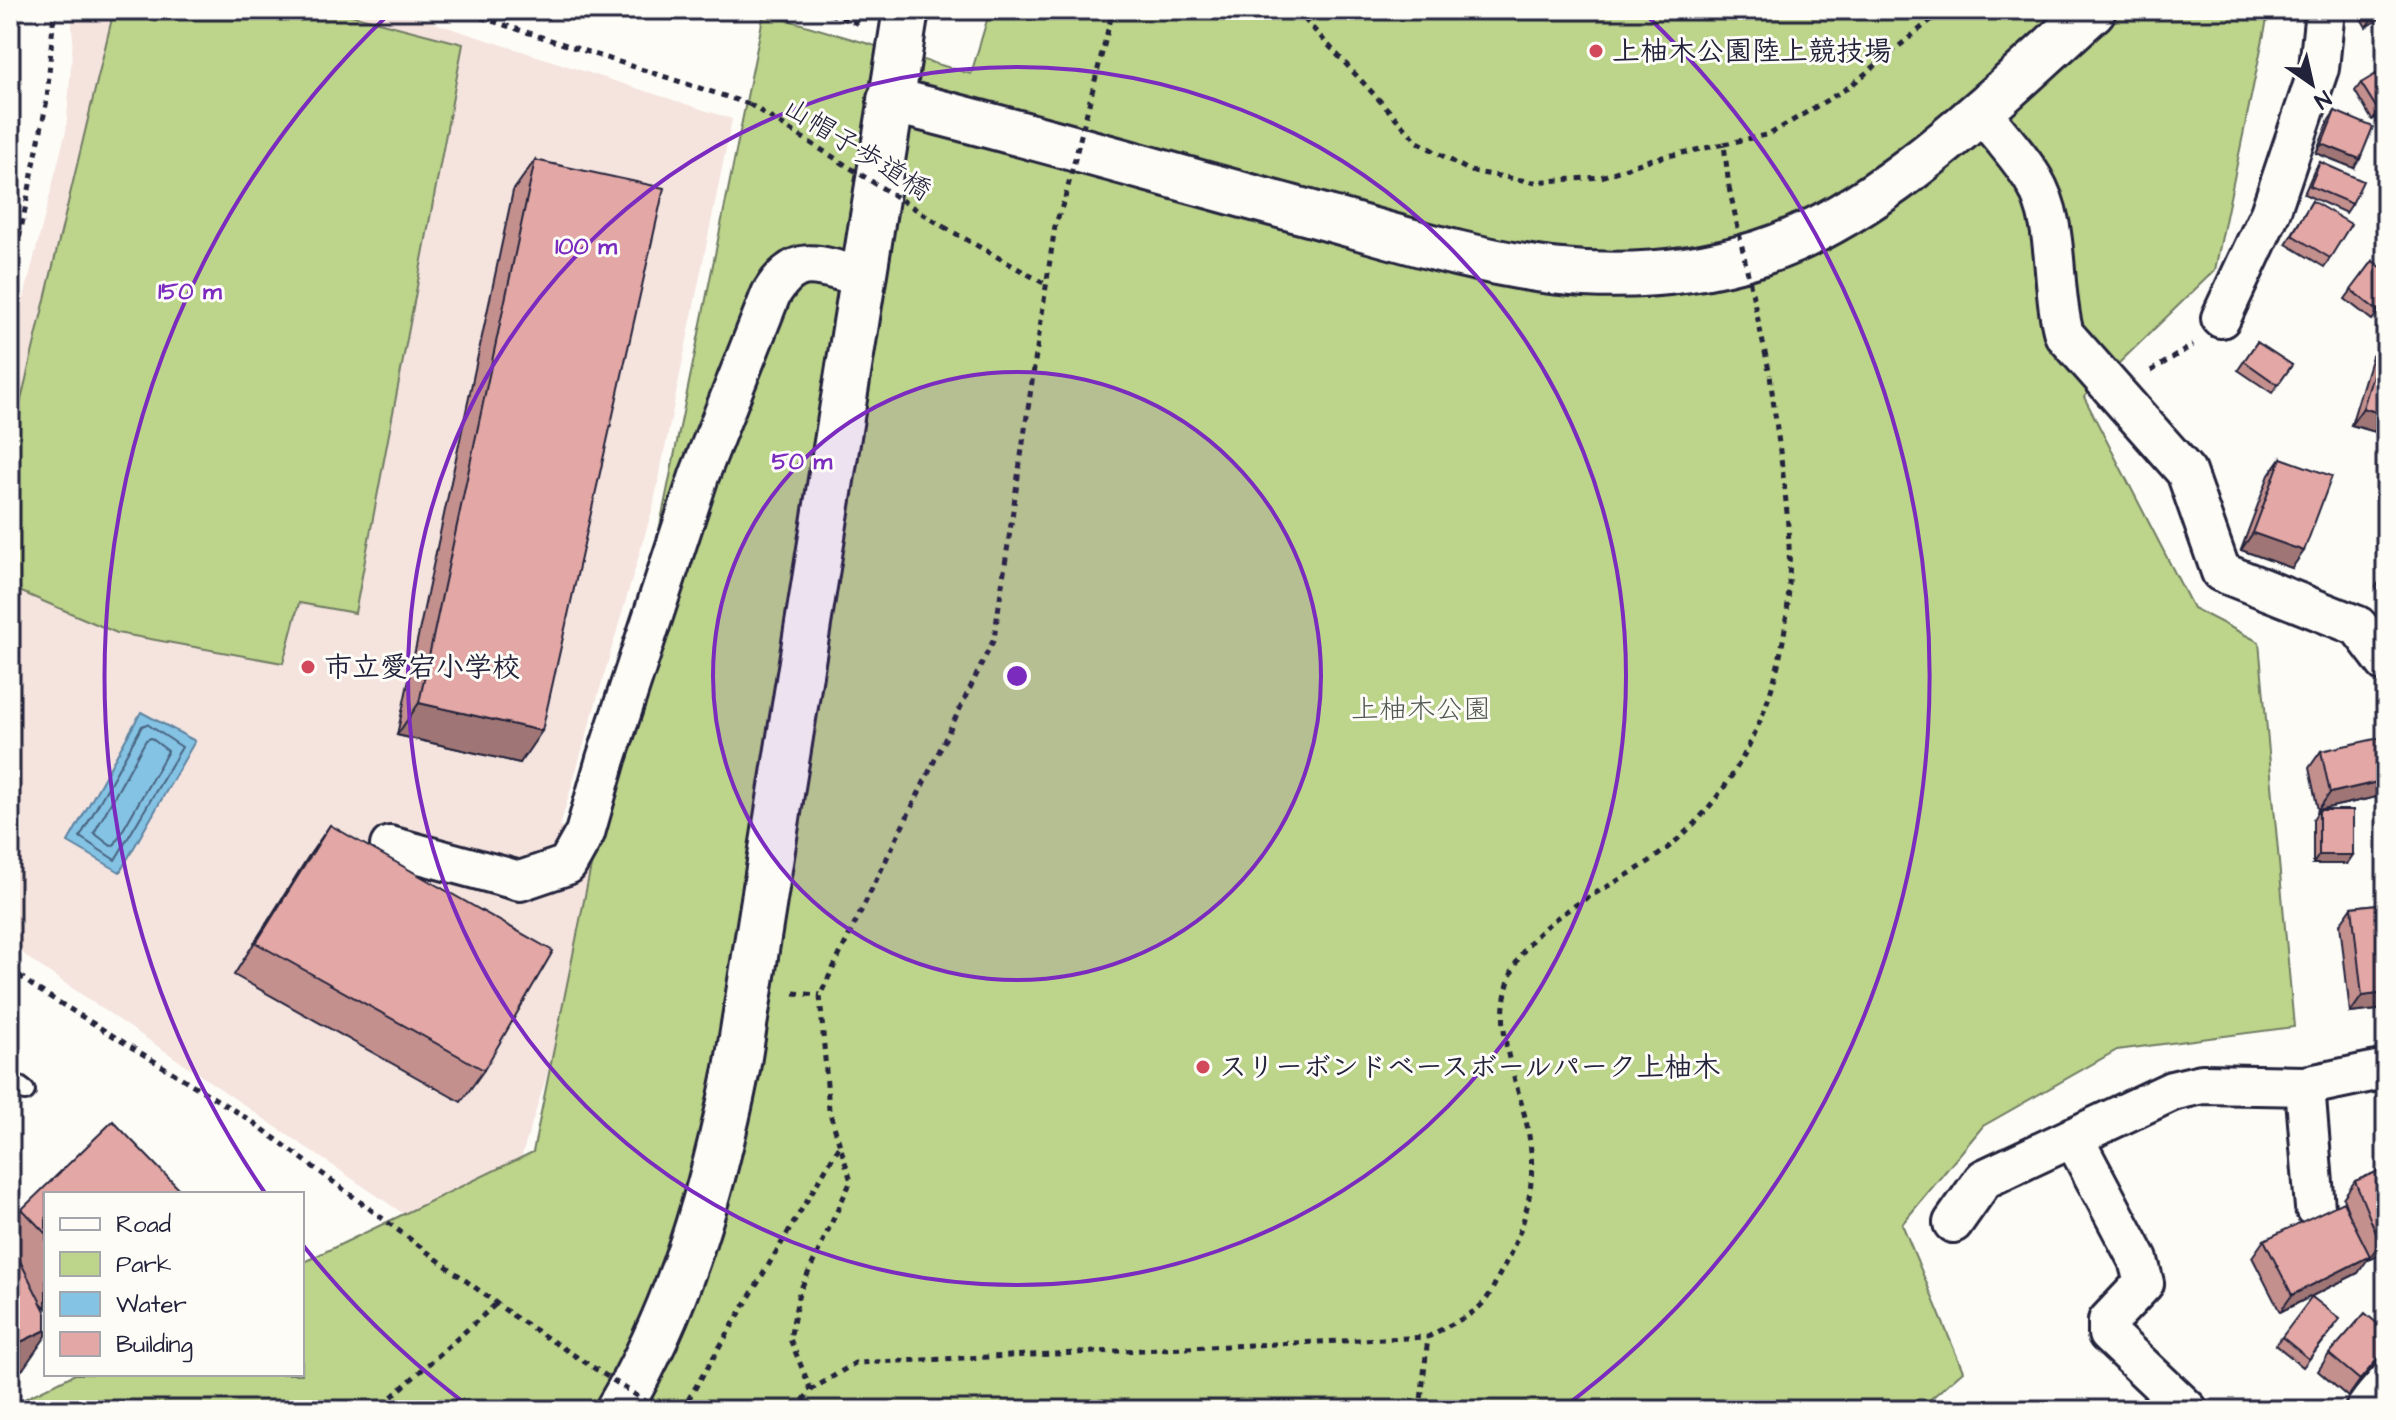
<svg xmlns="http://www.w3.org/2000/svg" width="2396" height="1420" font-family="'Architects Daughter','Klee One',sans-serif">
<rect width="100%" height="100%" fill="#fdfcf7"/>
<filter id="ink" filterUnits="userSpaceOnUse"><feTurbulence type="fractalNoise" baseFrequency=".0125" numOctaves="2"/><feDisplacementMap in="SourceGraphic" scale="16" xChannelSelector="R" yChannelSelector="G"/><feConvolveMatrix kernelMatrix="1 2 1 2 8 2 1 2 1" color-interpolation-filters="sRGB"/></filter>
<g filter="url(#ink)">
<!-- built -->
<path fill="#f5e3de" d="M71,10H394L732,119L653,507L560,826L620,842L521,1158L404,1214L28,958L10,940V353L66,131L73,40Z"/>
<!-- green -->
<path fill="#bdd48b" stroke="#707b63" stroke-width="2" d="M114,10H332L463,44L355,613L299,603L283,663L117,633L10,587V446Z
M990,10H2269L2215,270L2084,397L2193,608L2259,642L2294,1027L2117,1050L1983,1126L1902,1224L1963,1371L1918,1410H10V1406L75,1374H302V1263L533,1152L764,13L971,74Z"/>
<!-- water -->
<path fill="#84c3e4" stroke="#5d83a0" stroke-width="2" d="M141,712L195,741L120,872L68,842Z"/>
<g fill="none" stroke-linecap="round" stroke-linejoin="round">
<!-- shore -->
<path stroke="#49627f" stroke-width="2" d="M147,724L182,747L115,860L80,837L142,726Z
M151,738L168,751L115,844L111,846L94,833L146,740Z"/>
<defs>
<path id="lane" d="M10,1080L25,1091"/>
<path id="street" d="M1980,110C1997,133 2018,154 2033,179C2061,225 2050,285 2064,334L2186,472L2221,572L2358,626L2386,663
M2221,318L2270,213L2319,68L2325,10
M390,846L520,881L567,865L585,833L606,759L699,476L771,294C798,250 818,267 861,276
M2305,1086L2315,1208
M2073,1137L2138,1260L2144,1283L2108,1321V1334L2188,1410
M1953,1223L1984,1179L2172,1091L2202,1084L2305,1086L2386,1069
M2365,1410L2386,1380"/>
<path id="secondary" d="M890,100C1025,133 1157,172 1291,208C1456,252 1588,306 1760,253C1881,215 2000,93 2093,10
M618,1410C681,1304 713,1188 737,1069L906,10"/>
</defs>
<!-- lane casing -->
<use href="#lane" stroke="#22223b" stroke-width="24"/>
<!-- street casing -->
<use href="#street" stroke="#22223b" stroke-width="44"/>
<!-- secondary casing -->
<use href="#secondary" stroke="#22223b" stroke-width="50"/>
<!-- path -->
<path stroke="#22223b" stroke-width="5" stroke-dasharray="6 6" stroke-linecap="butt" d="M458,10L749,104
M818,10L863,25
M1296,10L1418,142L1470,171L1533,182L1601,177L1649,160L1724,144L1729,187
M1724,144L1770,134L1849,87L1943,10
M944,227L1047,285
M10,284L47,100L54,10
M2151,371L2193,345
M10,968L34,987L253,1122L512,1315
M794,993L820,995
M811,1390L790,1339L799,1293L851,1181L829,1110L820,995L994,639L1055,226L1065,198
M372,1410L387,1401L497,1303
M682,1410L840,1145
M796,1410L811,1390L855,1363L1428,1337
M1420,1410L1428,1337C1444,1327 1473,1316 1484,1302C1492,1293 1496,1280 1502,1270C1530,1218 1540,1172 1524,1113C1513,1070 1495,1029 1508,984C1525,919 1600,895 1650,861C1740,799 1784,693 1789,586C1792,516 1778,444 1770,375"/>
<!-- lane -->
<use href="#lane" stroke="#fdfcf7" stroke-width="18"/>
<!-- street -->
<use href="#street" stroke="#fdfcf7" stroke-width="38"/>
<!-- secondary -->
<use href="#secondary" stroke="#fdfcf7" stroke-width="44"/>
<!-- path-bridge -->
<path stroke="#22223b" stroke-width="5" stroke-dasharray="6 6" stroke-linecap="butt" d="M749,104L944,227
M1729,187L1770,375
M1065,198L1113,10
M512,1315L659,1410"/>
</g>
<!-- wall -->
<path fill="#c3908e" stroke="#22223b" stroke-width="2" d="M2356,10H2386L2366,27Z
M2361,83L2386,112L2372,120L2355,91Z
M2335,111L2354,168L2316,153L2329,120Z
M535,160L520,763L397,735L513,191Z
M2320,162L2352,204L2346,213L2304,194L2314,171Z
M2312,201L2330,258L2324,267L2286,244Z
M2373,261L2386,302L2372,320L2345,299Z
M2384,339L2386,435L2351,425L2372,356Z
M2257,342L2292,365L2272,393L2238,370Z
M2281,458L2292,568L2241,550L2269,475Z
M2386,575V600L2376,587L2382,578Z
M2321,751L2381,796L2318,810L2309,768Z
M2319,810L2347,864H2313V819Z
M330,825L484,1070L461,1102L234,975L308,857Z
M2386,903V1009L2350,1013L2340,924L2352,907Z
M2386,1168V1253L2368,1260L2367,1259L2358,1273L2280,1312L2252,1257L2264,1240L2350,1217L2343,1198L2355,1181Z
M46,1194V1308L41,1303L23,1369L10,1376V1225L22,1209Z
M2334,1328L2303,1367L2276,1345L2282,1337Z
M2329,1354L2383,1356L2348,1397L2318,1371Z"/>
<!-- shaded-wall -->
<path fill="#9f7674" stroke="#22223b" stroke-width="2" d="M2378,10H2386V15L2366,27Z
M2386,107V112L2372,120L2379,112Z
M2322,144L2360,159L2354,168L2316,153Z
M2363,408L2386,415V435L2351,425Z
M2253,533L2304,551L2292,568L2241,550Z
M419,703L542,731L520,763L397,735Z
M2386,780V789L2381,796L2318,810L2330,793Z
M2319,855H2353L2347,864H2313Z
M2386,993V1009L2350,1013L2362,996Z
M2386,1241V1253L2368,1260L2380,1243Z
M2370,1256L2358,1273L2280,1312L2292,1295Z
M46,1330V1336L23,1369L10,1376V1347Z
M2386,1349L2383,1356L2348,1397L2360,1380Z"/>
<!-- building -->
<path fill="#e3a8a5" stroke="#22223b" stroke-width="2" d="M2386,68V107L2379,112L2361,83Z
M2335,111L2373,127L2360,159L2322,144Z
M535,160L664,188L542,731L419,703Z
M2320,162L2363,181L2352,204L2310,186Z
M2312,201L2351,224L2330,258L2292,235Z
M2373,261L2386,271V301L2378,311L2351,290Z
M2384,339H2386V415L2363,408Z
M2257,342L2292,365L2278,385L2244,361Z
M2281,458L2332,476L2304,551L2253,533Z
M2384,737L2386,746V780L2330,793L2321,751Z
M2319,810H2353V855H2319Z
M330,825L553,951L484,1070L256,943Z
M2386,903V993L2362,996L2352,907Z
M113,1121L182,1192L180,1194H46V1234L22,1209Z
M2386,1168V1241L2380,1243L2355,1181Z
M2343,1202L2370,1256L2292,1295L2264,1240Z
M10,1243H11L46,1313V1330L10,1347Z
M2312,1297L2340,1319L2309,1359L2282,1337Z
M2365,1313L2386,1331V1349L2360,1380L2329,1354Z"/>
</g>
<!-- distance rings -->
<circle cx="1017" cy="676" r="304" fill="#7b2cbf" fill-opacity=".12"/>
<g fill="none" stroke="#7b2cbf" stroke-width="4">
<circle cx="1017" cy="676" r="304"/>
<circle cx="1017" cy="676" r="609"/>
<path d="M474 1410A913 913 0 0 1 302 1244M265 1193A913 913 0 0 1 389 14M1645 14A913 913 0 0 1 1560 1410"/>
</g>
<!-- markers -->
<g fill="#d1495b" stroke="#fdfcf7" stroke-width="3">
<circle cx="1596" cy="51" r="8"/>
<circle cx="308" cy="667" r="8"/>
<circle cx="1203" cy="1067" r="8"/>
</g>
<g text-anchor="middle" dominant-baseline="central" stroke-width="6" stroke-linejoin="round" paint-order="stroke">
<!-- poi labels -->
<g font-size="28" font-weight="bold" fill="#22223b" stroke="#fdfcf7" text-anchor="start">
<text x="1612" y="51">上柚木公園陸上競技場</text>
<text x="324" y="667">市立愛宕小学校</text>
<text x="1219" y="1067">スリーボンドベースボールパーク上柚木</text>
</g>
<!-- street labels -->
<g font-size="28" fill="#22223b" stroke="#fdfcf7">
<text transform="translate(857 149) rotate(32)">山帽子歩道橋</text>
</g>
<!-- park labels -->
<g font-size="28" fill="#505753" stroke="#fdfcf7">
<text x="1421" y="709">上柚木公園</text>
</g>
</g>
<circle cx="1017" cy="676" r="12" fill="#7b2cbf" stroke="#fdfcf7" stroke-width="4"/>
<g font-size="24" text-anchor="middle" font-weight="bold" fill="#7b2cbf" stroke="#fdfcf7" stroke-width="6" stroke-linejoin="round" paint-order="stroke">
<text x="586" y="254">100 m</text>
<text x="190" y="299">150 m</text>
<text x="802" y="469">50 m</text>
</g>
<!-- margin -->
<rect width="2396" height="1420" fill="none" stroke="#fdfcf7" stroke-width="40"/>
<rect x="20" y="20" width="2356" height="1380" fill="none" stroke="#22223b" stroke-width="3" filter="url(#ink)"/>
<!-- legend -->
<rect x="44" y="1192" width="260" height="184" fill="#fdfcf7" stroke="#a5a5ac" stroke-width="2"/>
<rect x="60" y="1218" width="40" height="12" fill="#fdfcf7" stroke="#a5a5ac" stroke-width="2"/>
<text x="116" y="1232" font-size="24" fill="#22223b">Road</text>
<rect x="60" y="1252" width="40" height="24" fill="#bdd48b" stroke="#a5a5ac" stroke-width="2"/>
<text x="116" y="1272" font-size="24" fill="#22223b">Park</text>
<rect x="60" y="1292" width="40" height="24" fill="#84c3e4" stroke="#a5a5ac" stroke-width="2"/>
<text x="116" y="1312" font-size="24" fill="#22223b">Water</text>
<rect x="60" y="1332" width="40" height="24" fill="#e3a8a5" stroke="#a5a5ac" stroke-width="2"/>
<text x="116" y="1352" font-size="24" fill="#22223b">Building</text>
<!-- north arrow -->
<g transform="translate(2312 84) rotate(146)" stroke="#fdfcf7" stroke-width="6" paint-order="stroke">
<path d="M0-6L14 30L0 20L-14 30Z" fill="#22223b"/>
<text y="-12" font-size="22" font-weight="bold" text-anchor="middle" fill="#22223b">N</text>
</g>
</svg>
